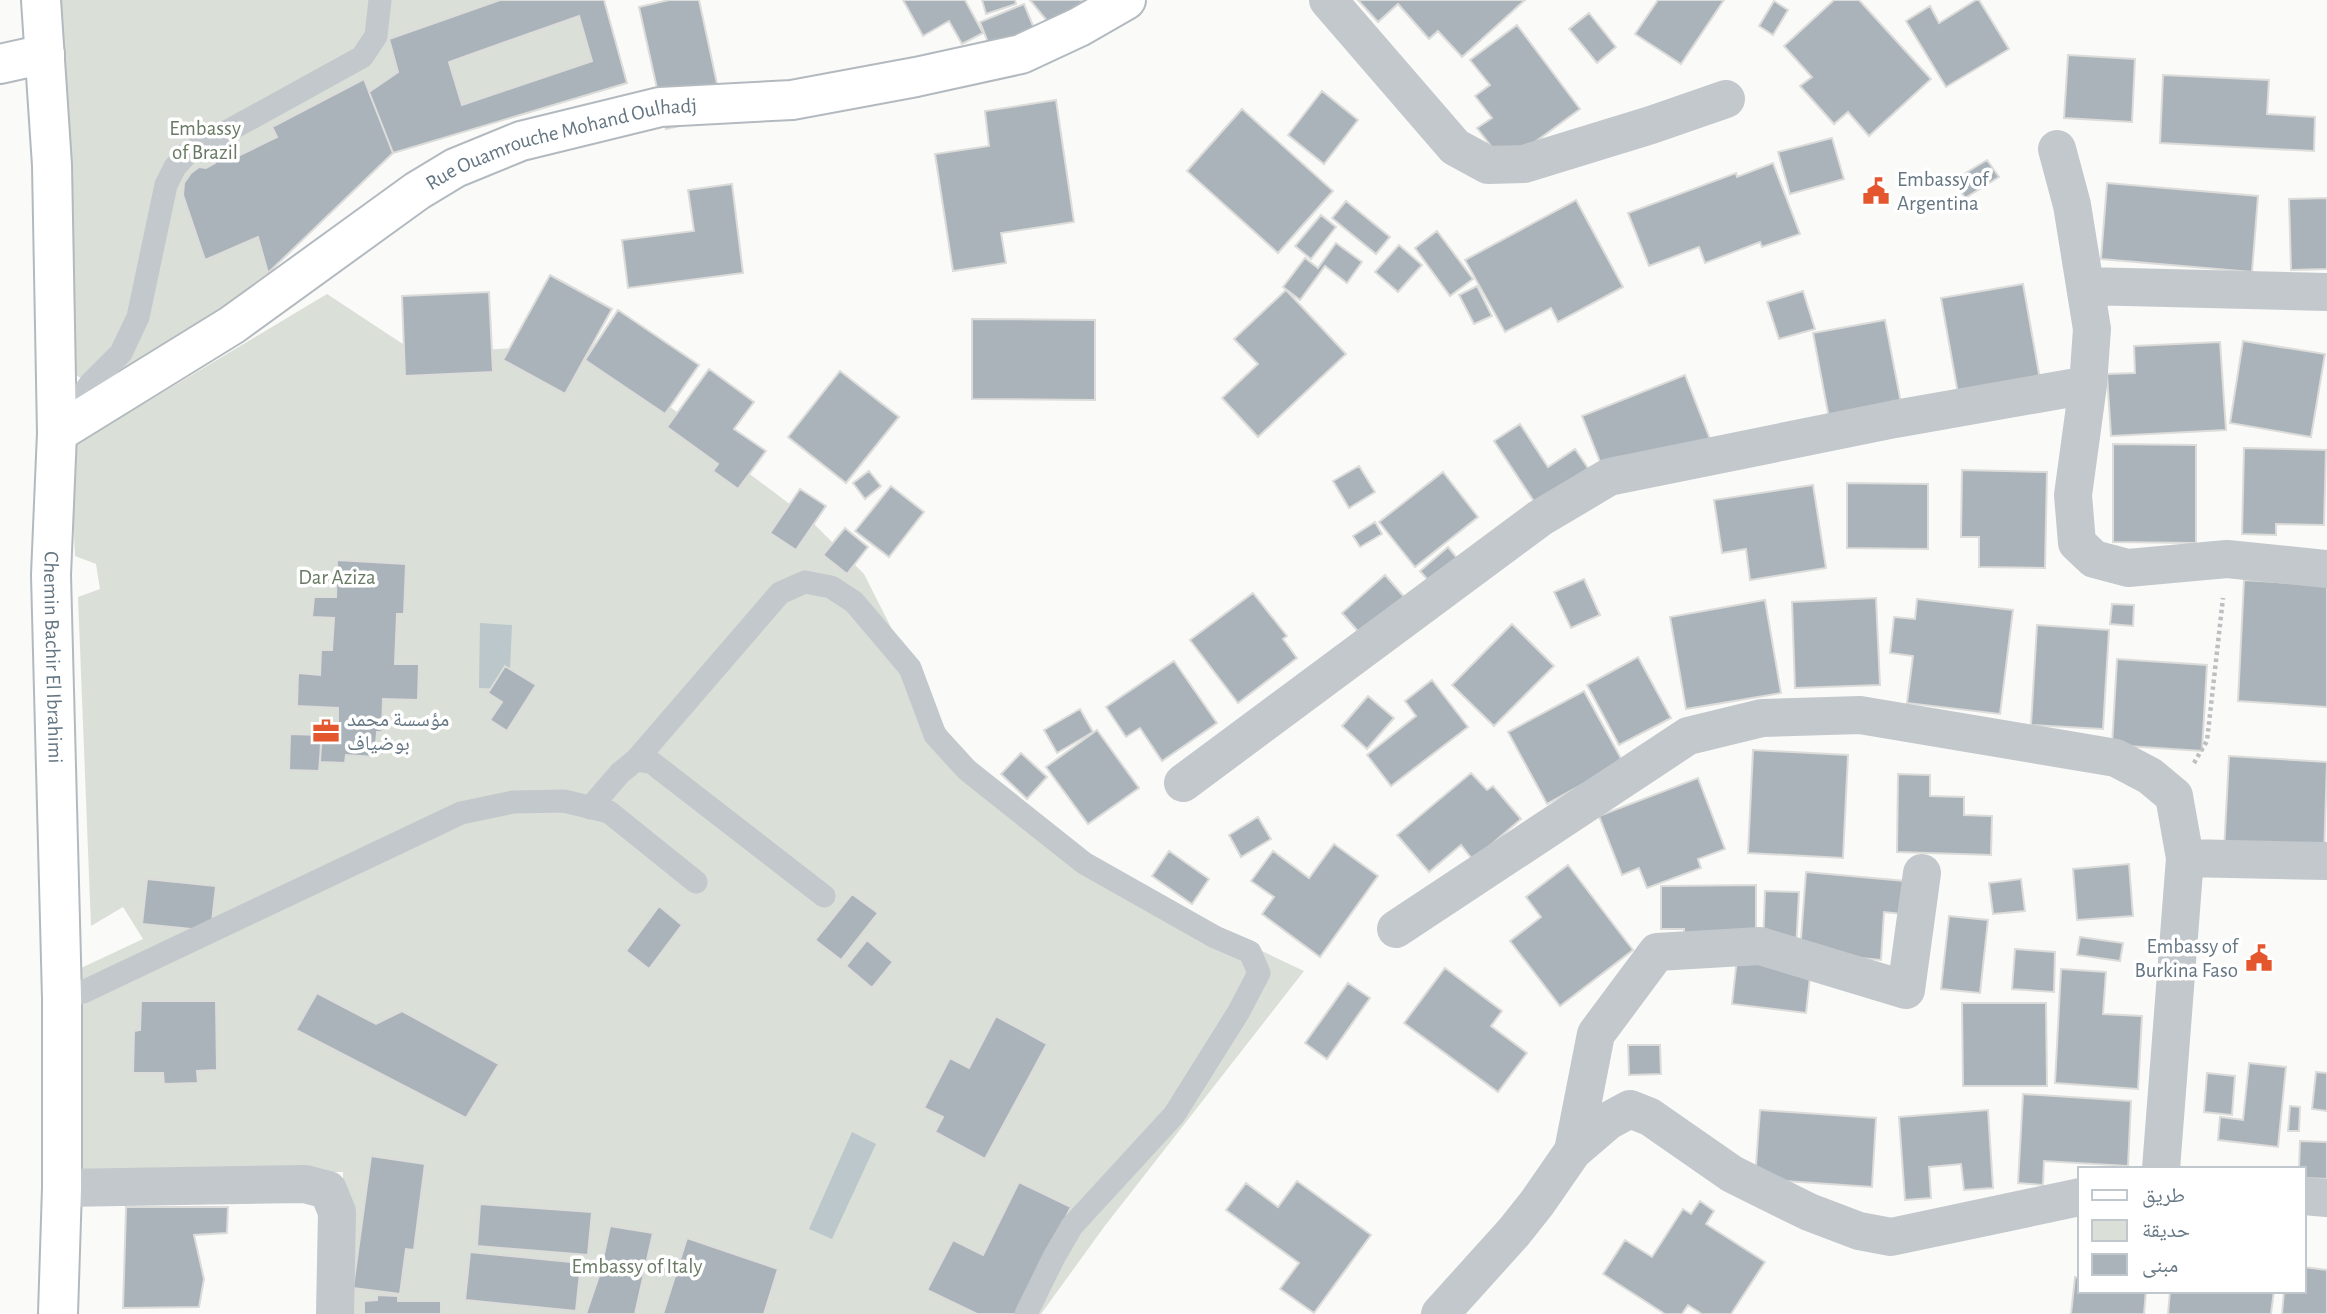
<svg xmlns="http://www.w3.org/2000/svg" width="2327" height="1314" font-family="'Alegreya Sans','Noto Naskh Arabic',sans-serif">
<rect width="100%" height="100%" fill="#fafaf8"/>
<!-- green -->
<path fill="#dadfd7" d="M60,0H604L627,83L393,153L268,273L224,309L104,393L73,373Z
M327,294L418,354L581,344L684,417L739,466L807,517L864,574L910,665L956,748L1068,844L1209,926L1304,971L1104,1227L1041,1314H344L343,1172L76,1173L83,992L81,968L143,939L123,907L91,926L78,597L100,589L96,564L75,556L70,448Z"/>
<!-- water -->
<path fill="#bbc7cb" d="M480,623L512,625L509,689L479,688Z
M852,1132L876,1144L832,1239L809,1229Z"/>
<!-- building -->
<path fill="#aab3b9" stroke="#dcdcda" stroke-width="2" fill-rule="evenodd" d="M500,0H604L627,83L393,153L369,92L398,72L389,39ZM579,16L592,61L462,105L449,62Z
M669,0H699L724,116L666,129L639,7Z
M903,0H965L983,33L962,44L949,21L923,36Z
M982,0H1015L1016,4L986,14Z
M1030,0H1084L1052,27Z
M1358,0H1525L1462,57L1438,31L1429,39L1398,4L1378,22Z
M1658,0H1724L1681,64L1635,34Z
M1834,0H1859L1931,79L1869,136L1848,112L1834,124L1800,86L1812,77L1784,46Z
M1976,0H1979L2009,49L1946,87L1906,21L1930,6L1939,23Z
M1774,1L1788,10L1773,35L1759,26Z
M1024,4L1036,33L991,50L980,22Z
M1589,13L1616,47L1597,63L1569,29Z
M1517,25L1580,109L1505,164L1477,128L1492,118L1475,96L1490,85L1470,60Z
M2068,55L2135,59L2132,122L2064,118Z
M2163,75L2269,80L2267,114L2315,117L2314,151L2160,143Z
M364,79L393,153L268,273L258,237L205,260L183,195L184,183L191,173L199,167L206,168L215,163L212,157L228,149L232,159L277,137L272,127Z
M1322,91L1358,120L1324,164L1288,135Z
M1056,100L1074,222L1001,233L1006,263L953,271L935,154L989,146L985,111Z
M1242,109L1333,191L1278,253L1187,171Z
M1832,138L1844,179L1790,194L1778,152Z
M1987,160L1999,177L1965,198L1954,180Z
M1773,163L1800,234L1762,247L1760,242L1705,263L1699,247L1649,266L1628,213L1736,173L1737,177Z
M2107,183L2258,196L2252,272L2101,259Z
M732,184L743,273L628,288L622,240L694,231L688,190Z
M2327,198V269L2291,270L2289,199Z
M1576,200L1623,287L1558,322L1551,308L1505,332L1465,260Z
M1346,201L1390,237L1376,254L1332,218Z
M1321,215L1336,227L1311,259L1295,246Z
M1437,231L1473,279L1450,296L1415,248Z
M1336,243L1362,262L1347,283L1325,266L1300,300L1283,287L1305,258L1318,268Z
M1399,245L1422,265L1398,292L1375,272Z
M550,275L612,309L565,394L503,360Z
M2023,284L2041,385L1959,399L1941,298Z
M1477,286L1492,316L1474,324L1459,295Z
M1286,290L1346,354L1258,437L1222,398L1258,364L1234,339Z
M1803,291L1815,329L1779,339L1767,302Z
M489,292L493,372L405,376L402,296Z
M618,310L699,365L665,414L585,360Z
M972,319L1095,320V400L972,399Z
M1885,320L1901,403L1829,418L1813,333Z
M2243,341L2325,354L2311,437L2230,423Z
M2220,342L2226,430L2111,436L2107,374L2135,373L2134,346Z
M709,369L754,402L734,429L766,451L738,489L713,471L718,464L667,427Z
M840,371L899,417L846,483L788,437Z
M1685,375L1710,439L1607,479L1582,416Z
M1520,424L1548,467L1575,449L1590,471L1537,506L1494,441Z
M2113,444L2196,445V543L2113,542Z
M2244,448L2326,450L2324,525L2276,524V535L2242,534Z
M1359,466L1375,492L1349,508L1333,481Z
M1962,470L2047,472L2045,568L1979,567V537H1961Z
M869,471L881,486L865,499L853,483Z
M1443,472L1478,517L1415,567L1379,522Z
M1847,483L1928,484V549L1847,548Z
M1813,485L1826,568L1750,580L1746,549L1722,553L1714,500Z
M891,486L924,512L889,557L855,531Z
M800,489L826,506L796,550L770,533Z
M1375,522L1382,534L1360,547L1353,536Z
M845,528L868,547L847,574L823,555Z
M1448,547L1461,563L1434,587L1420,571Z
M337,560L406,564L404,614H397L395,664H419L418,700L383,699L382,732H377L375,757L346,755L345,763L320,762L322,724L338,725V708L297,706L298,673L320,675L321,650H332L334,618L312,617L314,597H336Z
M1385,575L1406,599L1363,637L1342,613Z
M1584,579L1600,615L1571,628L1554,592Z
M2244,580L2327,585V707L2238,701Z
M1253,593L1287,636L1283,639L1297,658L1238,703L1190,640Z
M1876,598L1880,685L1795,688L1792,602Z
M1917,599L2013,610L2000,714L1907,703L1913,656L1890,653L1894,617L1915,619Z
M1765,600L1781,693L1686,709L1670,617Z
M2112,604L2134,605L2133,626L2110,624Z
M1512,624L1554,666L1494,726L1452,685Z
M2037,625L2109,630L2103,729L2031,725Z
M1638,657L1671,718L1619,745L1587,685Z
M2117,659L2207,665L2202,751L2112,745Z
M1174,661L1217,723L1162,761L1140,728L1126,737L1106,707Z
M505,666L536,685L507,731L490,720L502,702L488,693Z
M1432,680L1468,727L1391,786L1367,755L1416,716L1405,701Z
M1584,691L1623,762L1547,804L1508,732Z
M1368,696L1394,718L1367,749L1342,726Z
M1080,709L1093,732L1057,753L1044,730Z
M1097,730L1139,788L1088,824L1046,767Z
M290,734L322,735L319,771L289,770Z
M1753,750L1848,755L1843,858L1748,853Z
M1021,753L1047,777L1027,799L1001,774Z
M2229,756L2327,762L2324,857L2224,851Z
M1471,773L1487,790L1493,786L1521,819L1473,860L1461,845L1429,872L1397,835Z
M1898,774L1930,775V796L1964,797V815L1992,816L1991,855L1897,852Z
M1698,778L1725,849L1698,859L1701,868L1647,888L1639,868L1622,875L1599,816Z
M1258,817L1271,839L1241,857L1229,835Z
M1334,844L1378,876L1320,957L1262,914L1274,897L1251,881L1273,851L1309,878Z
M1169,851L1209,879L1192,904L1152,876Z
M2129,864L2133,916L2077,920L2073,869Z
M1568,865L1633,950L1560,1006L1510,941L1541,917L1526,897Z
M1806,872L1916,882L1913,915L1884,912L1881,960L1800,952Z
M147,879L216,886L211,931L142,924Z
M2021,879L2025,911L1993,914L1989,883Z
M1756,885V943H1684V929H1661V886Z
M1765,891L1799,892L1796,949L1763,947Z
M852,894L878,913L841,960L815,940Z
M659,906L682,925L649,969L626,951Z
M1949,916L1988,920L1980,993L1941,989Z
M2080,937L2123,943L2120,961L2077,955Z
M867,940L893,962L872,988L846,966Z
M2015,949L2055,952L2054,992L2012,989Z
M1737,958L1811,967L1806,1013L1732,1004Z
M1445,968L1502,1011L1491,1026L1527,1053L1498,1092L1404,1023Z
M2061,969L2106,972L2103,1014L2142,1016L2138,1089L2055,1083Z
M1348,983L1370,998L1327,1059L1305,1043Z
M317,993L376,1024L402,1011L499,1064L466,1118L296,1030Z
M141,1001H216L217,1070L197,1071L198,1083L164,1084L163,1073H133L134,1031L140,1030Z
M1962,1003H2046L2047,1086H1963Z
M996,1016L1047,1044L985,1159L935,1132L943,1117L924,1108L950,1058L969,1068Z
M1628,1045H1660L1661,1074L1629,1075Z
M2249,1063L2286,1067L2278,1147L2218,1140L2220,1117L2243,1120Z
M2316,1072L2327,1073V1111L2312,1109Z
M2207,1073L2235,1076L2232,1115L2204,1112Z
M2023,1094L2131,1101L2128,1166L2044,1161L2043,1185L2018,1183Z
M2290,1106L2300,1107L2299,1131H2288Z
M1760,1110L1876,1118L1872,1187L1755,1179Z
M1988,1110L1993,1188L1964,1190L1961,1164L1929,1167L1931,1198L1905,1200L1899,1117Z
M2300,1141L2327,1142V1179L2304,1178V1169H2299Z
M371,1156L425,1164L414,1250L406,1249L400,1294L353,1288Z
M1297,1181L1371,1235L1314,1313L1280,1289L1299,1263L1226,1210L1246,1183L1278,1207Z
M1019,1182L1071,1207L1017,1314H977L927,1290L953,1240L983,1255Z
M1700,1201L1714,1211L1706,1224L1765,1262L1731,1314H1702L1688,1305L1682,1314H1665L1603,1274L1625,1240L1652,1257L1683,1209L1691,1214Z
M480,1204L592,1212L588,1255L477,1246Z
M126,1207H228L227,1233L194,1235L204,1279L199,1307L123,1308Z
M610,1226L653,1233L635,1314H586L600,1273Z
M687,1238L778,1269L764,1314H663Z
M470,1252L581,1263L576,1311L465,1300Z
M2304,1267L2327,1270V1314H2282L2284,1291H2304Z
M2075,1277L2080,1278V1291H2146L2144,1314H2071Z
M2170,1291H2274L2271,1314H2168Z
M377,1295L398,1296V1301H441V1314H364V1301L377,1300Z"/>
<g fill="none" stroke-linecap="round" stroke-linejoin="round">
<defs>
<g id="secondary">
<path id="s1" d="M41,0L52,165L57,433L51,575L62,998V1188L58,1314"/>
<path d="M0,64L45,54"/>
<path id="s2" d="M57,433L232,325L417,191L455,168L521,141L660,107L792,100L916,77L1021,54L1079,27L1126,0"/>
</g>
</defs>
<!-- secondary casing -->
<use href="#secondary" stroke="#b3babf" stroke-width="42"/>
<!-- path -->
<path stroke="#bbbfc2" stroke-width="4.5" stroke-dasharray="3.5 3.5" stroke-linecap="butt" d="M2194,763L2207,741L2223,598"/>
<!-- lane -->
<path stroke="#c3c8cc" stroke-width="23" d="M66,419L90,384L121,353L138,317L166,185L175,167L188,153L362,57L376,36L380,0
M636,760L780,593L805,582L831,587L854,602L910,668L935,735L967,770L1084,863L1215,937L1250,952L1259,973L1238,1013L1174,1115L1072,1226L1054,1257L1026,1314
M590,808L620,773L636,760L651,762L824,896
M62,998L83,992L461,813L513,802L564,801L609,812L696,882"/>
<!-- street -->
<path stroke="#c3c8cc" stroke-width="38" d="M1328,0L1455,147L1488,165L1524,164L1651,125L1726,99
M2057,149L2072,205L2092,329L2088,385L2073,495L2077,543L2094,559L2128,568L2227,559L2327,569
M2085,286L2327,292
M1183,783L1540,518L1609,477L1895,419L2088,385
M2185,858L2327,861
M1396,929L1688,736L1762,718L1860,715L2116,758L2150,776L2174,796L2185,858L2161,1169
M1573,1151L1596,1034L1657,952L1760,946L1906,990L1922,873
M62,1188L305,1184L328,1190L337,1212L335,1314
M2304,1196L2327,1198
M1440,1314L1514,1232L1537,1203L1573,1151L1608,1121L1630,1109L1650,1117L1732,1174L1809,1212L1859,1231L1891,1237L2080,1197"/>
<!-- secondary -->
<use href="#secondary" stroke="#fff" stroke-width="38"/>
</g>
<!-- icons -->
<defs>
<symbol id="civic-bare" viewBox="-9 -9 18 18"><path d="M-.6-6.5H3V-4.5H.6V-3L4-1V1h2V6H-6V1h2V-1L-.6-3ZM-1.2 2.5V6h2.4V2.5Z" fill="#e4572e" stroke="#fff" stroke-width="2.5" paint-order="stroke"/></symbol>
<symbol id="office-bare" viewBox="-9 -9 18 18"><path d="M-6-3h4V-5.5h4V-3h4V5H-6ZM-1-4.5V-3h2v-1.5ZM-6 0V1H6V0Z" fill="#e4572e" stroke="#fff" stroke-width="2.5" paint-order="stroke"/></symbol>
</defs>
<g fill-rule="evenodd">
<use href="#civic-bare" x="1857" y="172" width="38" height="38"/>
<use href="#office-bare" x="307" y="712" width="38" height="38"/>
<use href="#civic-bare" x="2240" y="939" width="38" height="38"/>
</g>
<g text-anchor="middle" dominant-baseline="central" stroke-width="7" stroke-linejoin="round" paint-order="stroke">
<!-- park labels -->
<g font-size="21" fill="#687a64" stroke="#fff">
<text x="205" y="128">Embassy<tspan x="205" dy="24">of Brazil</tspan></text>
<text x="337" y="577">Dar Aziza</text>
<text x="637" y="1266">Embassy of Italy</text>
</g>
<!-- street labels -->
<g font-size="21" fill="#657683" stroke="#fff">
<text stroke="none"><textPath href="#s2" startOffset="588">Rue Ouamrouche Mohand Oulhadj</textPath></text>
<text stroke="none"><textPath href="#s1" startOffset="658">Chemin Bachir El Ibrahimi</textPath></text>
</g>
<!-- poi labels -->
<g font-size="21" fill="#657683" stroke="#fff" text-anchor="start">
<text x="1897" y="179">Embassy of<tspan x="1897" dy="24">Argentina</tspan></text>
<text x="347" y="719">مؤسسة محمد<tspan x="347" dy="24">بوضياف</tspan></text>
<text x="2238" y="946" text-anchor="end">Embassy of<tspan x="2238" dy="24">Burkina Faso</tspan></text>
</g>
</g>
<!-- legend -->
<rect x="2078" y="1167" width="228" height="126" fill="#ffffff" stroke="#c1c8cd" stroke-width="2"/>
<rect x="2092" y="1190" width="35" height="10" fill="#ffffff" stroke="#c1c8cd" stroke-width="2"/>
<text x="2142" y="1202" font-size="21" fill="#657683">طريق</text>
<rect x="2092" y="1220" width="35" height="21" fill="#dadfd7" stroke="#c1c8cd" stroke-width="2"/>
<text x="2142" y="1237" font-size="21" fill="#657683">حديقة</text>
<rect x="2092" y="1254" width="35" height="21" fill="#aab3b9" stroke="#c1c8cd" stroke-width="2"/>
<text x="2142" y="1272" font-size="21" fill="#657683">مبنى</text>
</svg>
